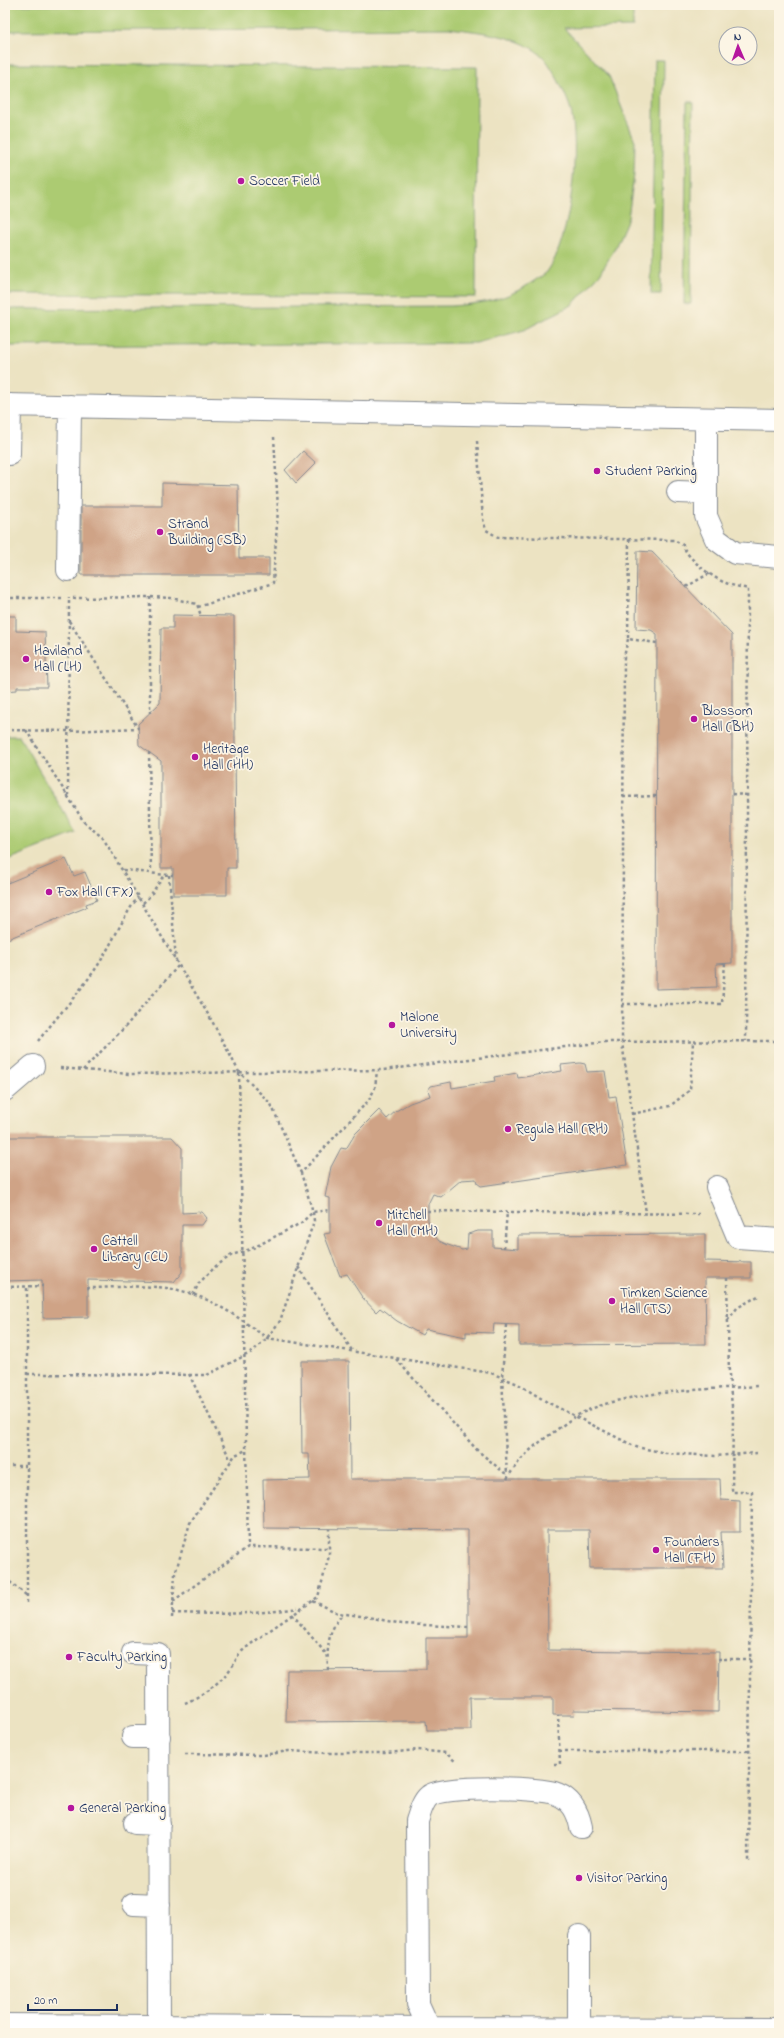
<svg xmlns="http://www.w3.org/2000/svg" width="784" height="2038" font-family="'Indie Flower',sans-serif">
<rect width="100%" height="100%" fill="#fcf5e5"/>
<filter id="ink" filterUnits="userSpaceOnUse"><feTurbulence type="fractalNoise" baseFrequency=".025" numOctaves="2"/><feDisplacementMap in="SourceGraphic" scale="8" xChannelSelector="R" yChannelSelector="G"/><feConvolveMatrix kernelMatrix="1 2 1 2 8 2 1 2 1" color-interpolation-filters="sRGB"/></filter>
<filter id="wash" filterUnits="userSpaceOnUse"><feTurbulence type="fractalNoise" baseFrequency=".012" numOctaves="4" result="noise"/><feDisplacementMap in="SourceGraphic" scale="16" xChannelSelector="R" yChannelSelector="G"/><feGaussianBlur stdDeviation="0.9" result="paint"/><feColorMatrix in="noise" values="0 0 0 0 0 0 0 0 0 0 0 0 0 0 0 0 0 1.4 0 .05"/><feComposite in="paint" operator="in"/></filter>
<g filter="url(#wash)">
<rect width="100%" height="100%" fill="#ece3c2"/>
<!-- green -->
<path fill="#accb72" stroke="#647d68" d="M5,5H633V27L564,28L609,76L635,141L634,175L628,218L615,248L600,274L572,305L524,330L476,343L5,346V309L452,306C485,303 506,300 534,281C538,278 544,275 547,272C571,240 581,145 570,107C566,95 553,68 545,59C523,35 479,32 449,28L5,31Z
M655,60H664L661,294H651Z
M5,64L477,67L476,297L5,294Z
M687,102H693L691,304H684Z
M5,736H19L76,833L5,861Z"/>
<g id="blocks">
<!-- building -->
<path fill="#cfa386" d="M303,451L316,463L296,483L285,470Z
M162,483L238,485L239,558H269V575H81V506H162Z
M637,551L652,552L732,635V963L716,964L717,987L656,989L657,634L651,630L636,629Z
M173,615L234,616L236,868H227V895H173V868H161V761L139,745L138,724L160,703L161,628H173Z
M5,616H16V631L45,632L47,687H17V690L5,691Z
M66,859L74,876L85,872L97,900L86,904L87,907L5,940V884Z
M580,1063L585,1064L587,1072L605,1071L609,1097L616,1096L627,1165L481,1186L477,1183L476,1179L461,1180L441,1197L433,1194L428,1204V1220L433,1234L439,1241L448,1245L462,1250L467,1249L468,1234L478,1231H493V1247L518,1249V1235L705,1234V1261L751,1262V1278H705L706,1344L519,1345V1325L494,1324L493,1333L466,1332V1337L426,1329L422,1335L397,1321L380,1308L376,1312L362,1297L347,1274L340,1276L324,1234L330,1233V1198L325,1197L331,1167L341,1148L346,1149L355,1134L379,1110L387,1119L396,1111L410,1103L430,1096L428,1090L431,1086L451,1082L452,1088L495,1081L494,1077L517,1073L518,1078L562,1071L561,1065Z
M5,1137H172L182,1148V1213L202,1212L207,1218L202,1225H182V1272L174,1282L88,1280V1317L43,1318L42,1280L5,1281Z
M301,1361H349L350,1479H720L721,1500L740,1501V1532H721L723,1568H590L589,1530H547L548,1650L719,1652L718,1712L573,1710L574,1715H553V1697H470L471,1730H427L426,1721L286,1722L287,1670L426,1669V1638H468V1530L264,1528L263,1480L310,1479L309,1454H302Z"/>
</g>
</g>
<g filter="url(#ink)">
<use href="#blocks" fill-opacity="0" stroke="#848990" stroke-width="1"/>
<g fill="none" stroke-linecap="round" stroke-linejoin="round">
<defs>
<path id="minor" d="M5,405L779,420
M706,419V516L716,539L735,553L779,557
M9,454L10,405
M678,492L705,493
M68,570L70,406
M5,1090L33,1066
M717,1187L738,1237L779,1240
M133,1653L158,1654L159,2025
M133,1737H159
M135,1823L159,1824
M134,1904L159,1905
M5,2025L429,2028L779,2029
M579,2028V1936
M429,2033V2028L418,2004L417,1821C420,1813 422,1802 429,1796C441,1785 541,1787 557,1794C572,1800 578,1812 581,1827"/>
</defs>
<!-- minor casing -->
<use href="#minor" stroke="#848990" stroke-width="24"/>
<!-- path -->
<path stroke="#848990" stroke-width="2.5" stroke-dasharray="3 3" stroke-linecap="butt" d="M477,441L483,519L486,530L498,537L674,540L683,545C686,558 714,579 726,583C733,586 741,587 748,589L746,1041
M629,539L628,639L657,643
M686,587L710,573
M150,597V713
M5,598H64
M73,598L150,597L171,598L197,604L201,616
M198,607L273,583L278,509L274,437
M69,621L138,728
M628,639L624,657L622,1042L646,1213
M5,730L69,731L139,728
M26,730L84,822L103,838L212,1021L239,1072L271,1104L301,1173
M149,752L151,872
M732,794L747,795
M68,796L69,597
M623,797L657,796
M123,870C139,871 157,875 173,875
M169,875L176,960
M143,903L150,896L164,875
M622,1004H722L725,963
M38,1041C56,1018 77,995 94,971C111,947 121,920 138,897
M60,1068L130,1074L383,1070L604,1042L779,1041
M83,1070L125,1027L178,966
M239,1073L248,1547
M632,1114L670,1106L690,1090L693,1042
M427,1211L699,1214
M504,1248L507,1212
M298,1267L353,1352
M727,1278L729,1375L733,1416L732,1492H752L748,1862
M5,1287L43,1286
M87,1288C118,1288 152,1283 182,1291C214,1299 242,1320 267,1338L491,1373L518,1384L547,1402L636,1447L666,1453L715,1456L757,1453
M193,1295L199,1283L216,1266L232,1255L251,1249L301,1223L313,1212L330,1210
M728,1320L737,1308L758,1296
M506,1325L502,1377L507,1475
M396,1359L477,1450L507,1475
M27,1374L207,1375L252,1352L267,1338L280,1321L314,1221L313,1212L301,1173L369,1100L375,1088L377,1071
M189,1374L231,1461
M5,1466H26
M507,1479C518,1460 532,1447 551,1434C561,1427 572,1417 584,1412C631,1390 705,1390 757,1386
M5,1578L26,1595
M173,1601L248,1547L329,1548
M313,1601L338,1613L368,1617L402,1624L468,1627
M27,1603V1286
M172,1613C215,1614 256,1615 298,1608
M292,1614L328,1656
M172,1618L175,1574L190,1523L235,1455L246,1450
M718,1659H750
M328,1670C327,1648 327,1631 343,1614
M185,1703C202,1696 223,1681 233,1665C236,1661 237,1656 241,1652C265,1632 292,1616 318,1597L329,1556V1529
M559,1751H749
M185,1754L263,1755L289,1751L328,1753H386L418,1750L446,1753L456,1762
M554,1764H560L558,1715"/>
<!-- minor -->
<use href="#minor" stroke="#fff" stroke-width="22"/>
</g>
</g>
<!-- markers -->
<g fill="#b5179e" stroke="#fcf5e5" stroke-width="1.5">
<circle cx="241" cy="181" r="4"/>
<circle cx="597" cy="471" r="4"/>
<circle cx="160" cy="532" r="4"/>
<circle cx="26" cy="659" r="4"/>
<circle cx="694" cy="719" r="4"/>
<circle cx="195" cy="757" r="4"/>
<circle cx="49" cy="892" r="4"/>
<circle cx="392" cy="1025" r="4"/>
<circle cx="508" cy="1129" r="4"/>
<circle cx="379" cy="1223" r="4"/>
<circle cx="94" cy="1249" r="4"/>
<circle cx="612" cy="1301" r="4"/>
<circle cx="656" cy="1550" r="4"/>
<circle cx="69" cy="1657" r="4"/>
<circle cx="71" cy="1808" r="4"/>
<circle cx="579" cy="1878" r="4"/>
</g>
<g text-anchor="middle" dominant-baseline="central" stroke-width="3.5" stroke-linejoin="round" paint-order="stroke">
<!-- poi labels -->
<g font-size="14" fill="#1b2f5e" stroke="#fcf5e5" text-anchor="start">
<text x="249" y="181">Soccer Field</text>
<text x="605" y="471">Student Parking</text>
<text x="168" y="524">Strand<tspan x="168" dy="16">Building (SB)</tspan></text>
<text x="34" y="651">Haviland<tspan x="34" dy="16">Hall (LH)</tspan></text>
<text x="702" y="711">Blossom<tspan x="702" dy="16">Hall (BH)</tspan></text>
<text x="203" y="749">Heritage<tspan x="203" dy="16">Hall (HH)</tspan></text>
<text x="57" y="892">Fox Hall (FX)</text>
<text x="400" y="1017">Malone<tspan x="400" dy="16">University</tspan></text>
<text x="516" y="1129">Regula Hall (RH)</text>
<text x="387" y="1215">Mitchell<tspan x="387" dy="16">Hall (MH)</tspan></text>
<text x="102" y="1241">Cattell<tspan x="102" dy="16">Library (CL)</tspan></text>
<text x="620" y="1293">Timken Science<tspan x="620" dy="16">Hall (TS)</tspan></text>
<text x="664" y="1542">Founders<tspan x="664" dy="16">Hall (FH)</tspan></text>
<text x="77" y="1657">Faculty Parking</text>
<text x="79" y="1808">General Parking</text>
<text x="587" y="1878">Visitor Parking</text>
</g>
</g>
<!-- margin -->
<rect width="784" height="2038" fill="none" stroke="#fcf5e5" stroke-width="20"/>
<!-- north arrow -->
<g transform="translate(738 46) rotate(358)"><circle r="19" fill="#fcf5e5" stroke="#a2a6af"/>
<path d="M0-3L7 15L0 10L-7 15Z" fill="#b5179e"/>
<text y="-6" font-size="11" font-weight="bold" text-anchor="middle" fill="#1b2f5e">N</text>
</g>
<!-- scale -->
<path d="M28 2004v6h89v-6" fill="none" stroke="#1b2f5e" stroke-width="2"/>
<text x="34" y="2004" font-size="12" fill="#1b2f5e" stroke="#fcf5e5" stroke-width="3" paint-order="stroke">20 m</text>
</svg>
